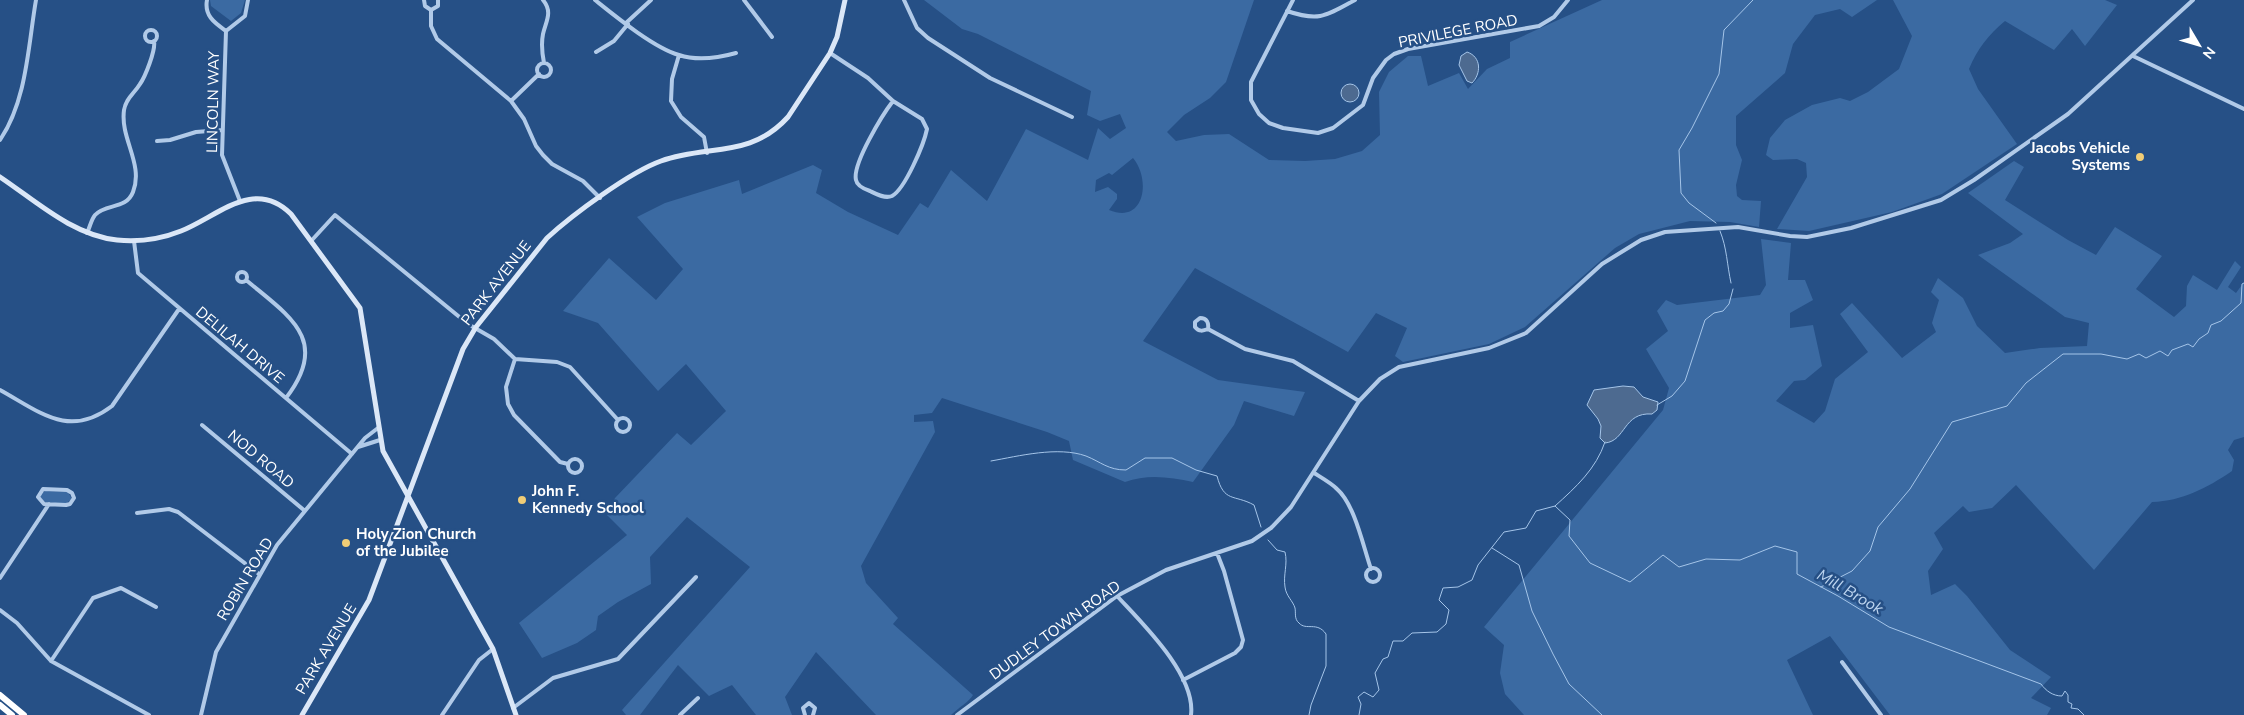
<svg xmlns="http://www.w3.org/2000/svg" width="2244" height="715" font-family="'Nunito Sans',sans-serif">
<rect width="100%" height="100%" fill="#265086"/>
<!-- green -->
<path fill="#3b6aa2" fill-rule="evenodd" d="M210,0H245L241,13L231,21L211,6Z
M924,0H1254L1226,82L1210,98L1184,115L1167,132L1176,141L1204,135L1229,134L1269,160L1305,161L1335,159L1362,151L1380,135L1379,92L1389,72L1408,56H1421L1428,86L1459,73L1468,89L1487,69L1510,58V42L1602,0H1877L1852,17L1840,9L1815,15L1793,44L1785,73L1736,116V145L1742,160L1736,185L1737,196L1742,200L1761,201L1759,227L1730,222L1690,221L1639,234L1615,248L1525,327L1489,344L1403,362L1395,356L1407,328L1376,313L1348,352L1195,268L1143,341L1218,380L1305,392L1294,416L1244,401L1234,425L1193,482C1170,477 1147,474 1125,482L1073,460L1069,441L1047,432L942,398L932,413L914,415V422L933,421L935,432L861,566L866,583L898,618L893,624L973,695C970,701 957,709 951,715H876L816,652L785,697L792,715H756L732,685L709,696L678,665L640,715H626L622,710L750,567L687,517L650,557L651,584L618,602L598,616L596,630L577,643L542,658L519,623L627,535L607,515L615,498L677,433L691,445L726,411L686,364L658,391L598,323L563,311L609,258L656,300L683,269L637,217L665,203L739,180L742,194L813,165L822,170L816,193L848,212L898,235L920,203L928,208L951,170L987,201L1026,129L1088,160L1098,128L1110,139L1126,128L1120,114L1100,121L1087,115L1091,91L978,34L962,29ZM1133,158C1151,179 1145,225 1109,210L1117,199V194L1108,187L1095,192L1096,180L1109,173L1112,175Z
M1893,0H2105L2117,5L2085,46L2072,29L2054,50L2005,21C1989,34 1977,49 1969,69L1978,89L2017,144L1942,194L1892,212L1809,231L1777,229L1807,177L1806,163L1797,159L1773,160L1766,155L1770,138L1785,120L1812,105L1840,98L1850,101L1868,92L1899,69L1912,36Z
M2014,161L2024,167L2005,200L2068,240L2096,255L2115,227L2162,256L2136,289L2174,317L2186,306L2187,286L2193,275L2217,290L2235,261L2241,267L2228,287L2236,293L2244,282V437L2234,440L2228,450L2234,460L2232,471C2207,488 2182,501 2152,502L2094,570L2016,485L1992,508L1969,512L1963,506L1934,533L1943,549L1928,571L1931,595L1955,584L1967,596L2010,650L2051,677L2031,698L2051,708L2047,715H1890L1830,636L1787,660L1813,715H1524L1505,694L1500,673L1504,645L1484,627L1663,410L1669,388L1646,349L1668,331L1657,311L1666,300L1677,305L1760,295L1766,285L1761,239L1791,243L1788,280H1805L1813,300L1790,313V328L1813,325L1822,366L1805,380L1794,381L1776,401L1814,423L1825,411L1835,379L1868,352L1840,314L1852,303L1902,358L1936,332L1932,323L1939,300L1931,292L1938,278L1963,298L1977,326L2005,353L2040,348L2087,346L2089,323L2065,317L1978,255L2010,243L2023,234L1968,193Z
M46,491L68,492L72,499L65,504L45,502L40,497L43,492Z"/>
<!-- water -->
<path fill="#4d6a90" stroke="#a5c5e9" d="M1467,52C1482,57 1481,74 1472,83L1467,81L1459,65L1461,56Z
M1341 93a9 9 0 1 1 18 0a9 9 0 1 1-18 0Z
M1623,386L1634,387L1643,397L1658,402L1657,410L1652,414C1623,412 1626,441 1605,443L1600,438L1601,426L1598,419L1587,405L1594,390Z"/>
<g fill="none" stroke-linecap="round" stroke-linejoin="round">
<!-- stream -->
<path stroke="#a5c5e9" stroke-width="1" d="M1716,223L1689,203L1681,193L1679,150L1692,128L1719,74L1724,30L1753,0
M1720,231C1727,248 1727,265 1731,283
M1657,405L1672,396L1685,381L1705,320L1714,313L1723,311L1729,304L1733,289
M991,461C1019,456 1058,446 1086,456C1101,462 1108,470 1126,470L1145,458H1172L1196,470L1217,476C1224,503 1234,494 1254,505L1261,527
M1555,506C1576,487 1596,469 1605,442
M1268,540L1277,550L1285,552C1288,564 1283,575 1285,587C1286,596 1293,601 1295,608C1296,613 1294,619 1299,623C1306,631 1317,621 1326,634V666L1311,705L1309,715
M1492,548L1519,565L1532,611L1553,654L1569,684L1602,715
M1821,587L1852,571L1870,551L1878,527L1910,489L1952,422L2007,406L2026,383L2063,354H2101L2127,359L2139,354L2146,358L2160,351L2168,356L2172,350L2188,344L2193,347L2199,339L2208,333L2211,325L2221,321L2241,303L2242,284L2244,283
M1359,715L1361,704L1358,697L1364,692L1373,697L1379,690L1375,673L1383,659L1388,657L1393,641H1403L1412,633L1437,632L1446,624L1449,610L1439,600L1443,588L1458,587L1472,580L1478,565L1504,532L1526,528L1536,511L1555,506L1570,520L1569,536L1590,563L1630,582L1663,555L1679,567L1706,559L1740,560L1775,546L1797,552V574L1838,596L1889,627L2041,684C2046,691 2053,696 2062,696L2065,691L2068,695V702L2072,704L2071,708L2078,709L2084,715"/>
<!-- street -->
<path stroke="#b1cae8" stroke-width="4" d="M207,0C204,16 215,23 226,31
M424,0L425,6L431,10L438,6V0
M543,0C553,12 546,21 543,34C541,44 542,53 544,63
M595,0C615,16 654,48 679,55C697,61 718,58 736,53
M744,0L772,37
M904,0L917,28L928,38L990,78L1072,117
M1293,0L1251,82V100L1259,114L1269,123L1283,128L1318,133L1333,128L1363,105L1373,78L1386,60L1394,54L1408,49L1539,26L1554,17L1568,0
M431,10V26L437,39L511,101L524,119L536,146L543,155L552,164L583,181L600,198
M1287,11C1319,22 1326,16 1355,0
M626,23L651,0
M145 36a6 6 0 1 1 12 0a6 6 0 1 1-12 0Z
M226,31L222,155L240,201
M226,31L245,16L248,0
M596,52L614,41L628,24
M830,53L868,78L893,101
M679,55L672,79L671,101L681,117L704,137L707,153
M2133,56L2244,109
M537 70a7 7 0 1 1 14 0a7 7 0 1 1-14 0Z
M511,101L539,74
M893,101L922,119L927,129C924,144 905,189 892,196C885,199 876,194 870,191C864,189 857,186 856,180C852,164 883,114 893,101Z
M0,140C27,100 28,46 36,0
M157,141L170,140L196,132L222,130
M87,233C90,227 91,220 95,215C106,203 126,210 133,192C144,164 120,139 124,110C126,98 134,94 140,84C145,77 156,50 154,41
M312,240L335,215L468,324L494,339L515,359L557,362L570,367L618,420
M134,241L138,273L352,454
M237 277a5 5 0 1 1 10 0a5 5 0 1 1-10 0Z
M246,280C289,316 331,340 286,398
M1208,329C1209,323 1207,318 1200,318L1195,322V327C1199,332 1203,331 1208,329L1245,349L1293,361L1359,401
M515,359L506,387L508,404L514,415L560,462L568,464
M0,390C40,412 69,439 112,406L179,309
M616 425a7 7 0 1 1 14 0a7 7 0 1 1-14 0Z
M202,425L305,511
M358,447L380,440
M568 466a7 7 0 1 1 14 0a7 7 0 1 1-14 0Z
M1314,473C1322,478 1331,483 1337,489C1355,505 1363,546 1371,569
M43,489L67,490L72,493L74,498L70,504L66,505L44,504L38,497Z
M137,513L169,509L178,512L259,574
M1366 575a7 7 0 1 1 14 0a7 7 0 1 1-14 0Z
M0,578L49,504
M1117,596C1142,623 1196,675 1191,715
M0,610L17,623L51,661L149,715
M51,661L93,598L121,588L156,607
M1842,662L1881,715
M1183,680L1235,653L1241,647L1243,640L1224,571L1217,553
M513,708L553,678L618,659L696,577
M201,715L216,652L277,545L365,438L378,428
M442,715L479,660L493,649
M680,715L698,698
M805,715L803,708L809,703L815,708L813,715
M957,715L1117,596L1166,570L1252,541L1271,528L1291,507L1359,401L1380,379L1399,367L1489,348L1526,333L1602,264L1641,240L1665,232L1738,227L1790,236L1807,237L1851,228L1941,200L1974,180L2068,114L2193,0"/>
<!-- secondary -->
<path stroke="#dbe7f7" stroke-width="5" d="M0,177C36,201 72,235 117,240C138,242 161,239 181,231C217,217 254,177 291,214L360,308L383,451L493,649L516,715
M302,715L369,600L463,349L476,327L547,238C572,215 630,172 661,161C708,144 750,159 788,117L830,53L837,37L845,0"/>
<!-- highway -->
<path stroke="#fff" stroke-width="6" d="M0,695L24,715
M0,705L12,715"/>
</g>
<!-- markers -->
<g fill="#f1cd76" stroke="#265086" stroke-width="2">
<circle cx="2140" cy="157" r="5"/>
<circle cx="522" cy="500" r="5"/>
<circle cx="346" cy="543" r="5"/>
</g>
<g text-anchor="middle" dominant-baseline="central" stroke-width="5" stroke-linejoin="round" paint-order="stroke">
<!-- street labels -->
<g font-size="15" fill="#fff" stroke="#265086">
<text transform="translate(1458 31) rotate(-11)">PRIVILEGE ROAD</text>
<text transform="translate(213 102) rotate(-89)">LINCOLN WAY</text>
<text transform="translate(496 283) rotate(-52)">PARK AVENUE</text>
<text transform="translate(240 345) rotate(40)">DELILAH DRIVE</text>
<text transform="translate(261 459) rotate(40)">NOD ROAD</text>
<text transform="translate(245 579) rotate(-59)">ROBIN ROAD</text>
<text transform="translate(1055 630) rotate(-36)">DUDLEY TOWN ROAD</text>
<text transform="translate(326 649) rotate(-59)">PARK AVENUE</text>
</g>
<!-- poi labels -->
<g font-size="15" font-weight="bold" fill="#fff" stroke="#265086" text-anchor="start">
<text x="2130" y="148" text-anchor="end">Jacobs Vehicle<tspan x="2130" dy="17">Systems</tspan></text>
<text x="532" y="491">John F.<tspan x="532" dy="17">Kennedy School</tspan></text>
<text x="356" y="534">Holy Zion Church<tspan x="356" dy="17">of the Jubilee</tspan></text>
</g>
<!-- water labels -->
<g font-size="16" font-style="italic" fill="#bcd4ef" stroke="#265086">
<text transform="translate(1850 592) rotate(30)">Mill Brook</text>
</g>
</g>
<!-- north arrow -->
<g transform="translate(2199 45) rotate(128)" stroke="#265086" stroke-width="4" paint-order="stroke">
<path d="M0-4L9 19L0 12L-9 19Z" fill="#ffffff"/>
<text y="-8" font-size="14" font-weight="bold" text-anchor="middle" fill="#ffffff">N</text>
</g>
</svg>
